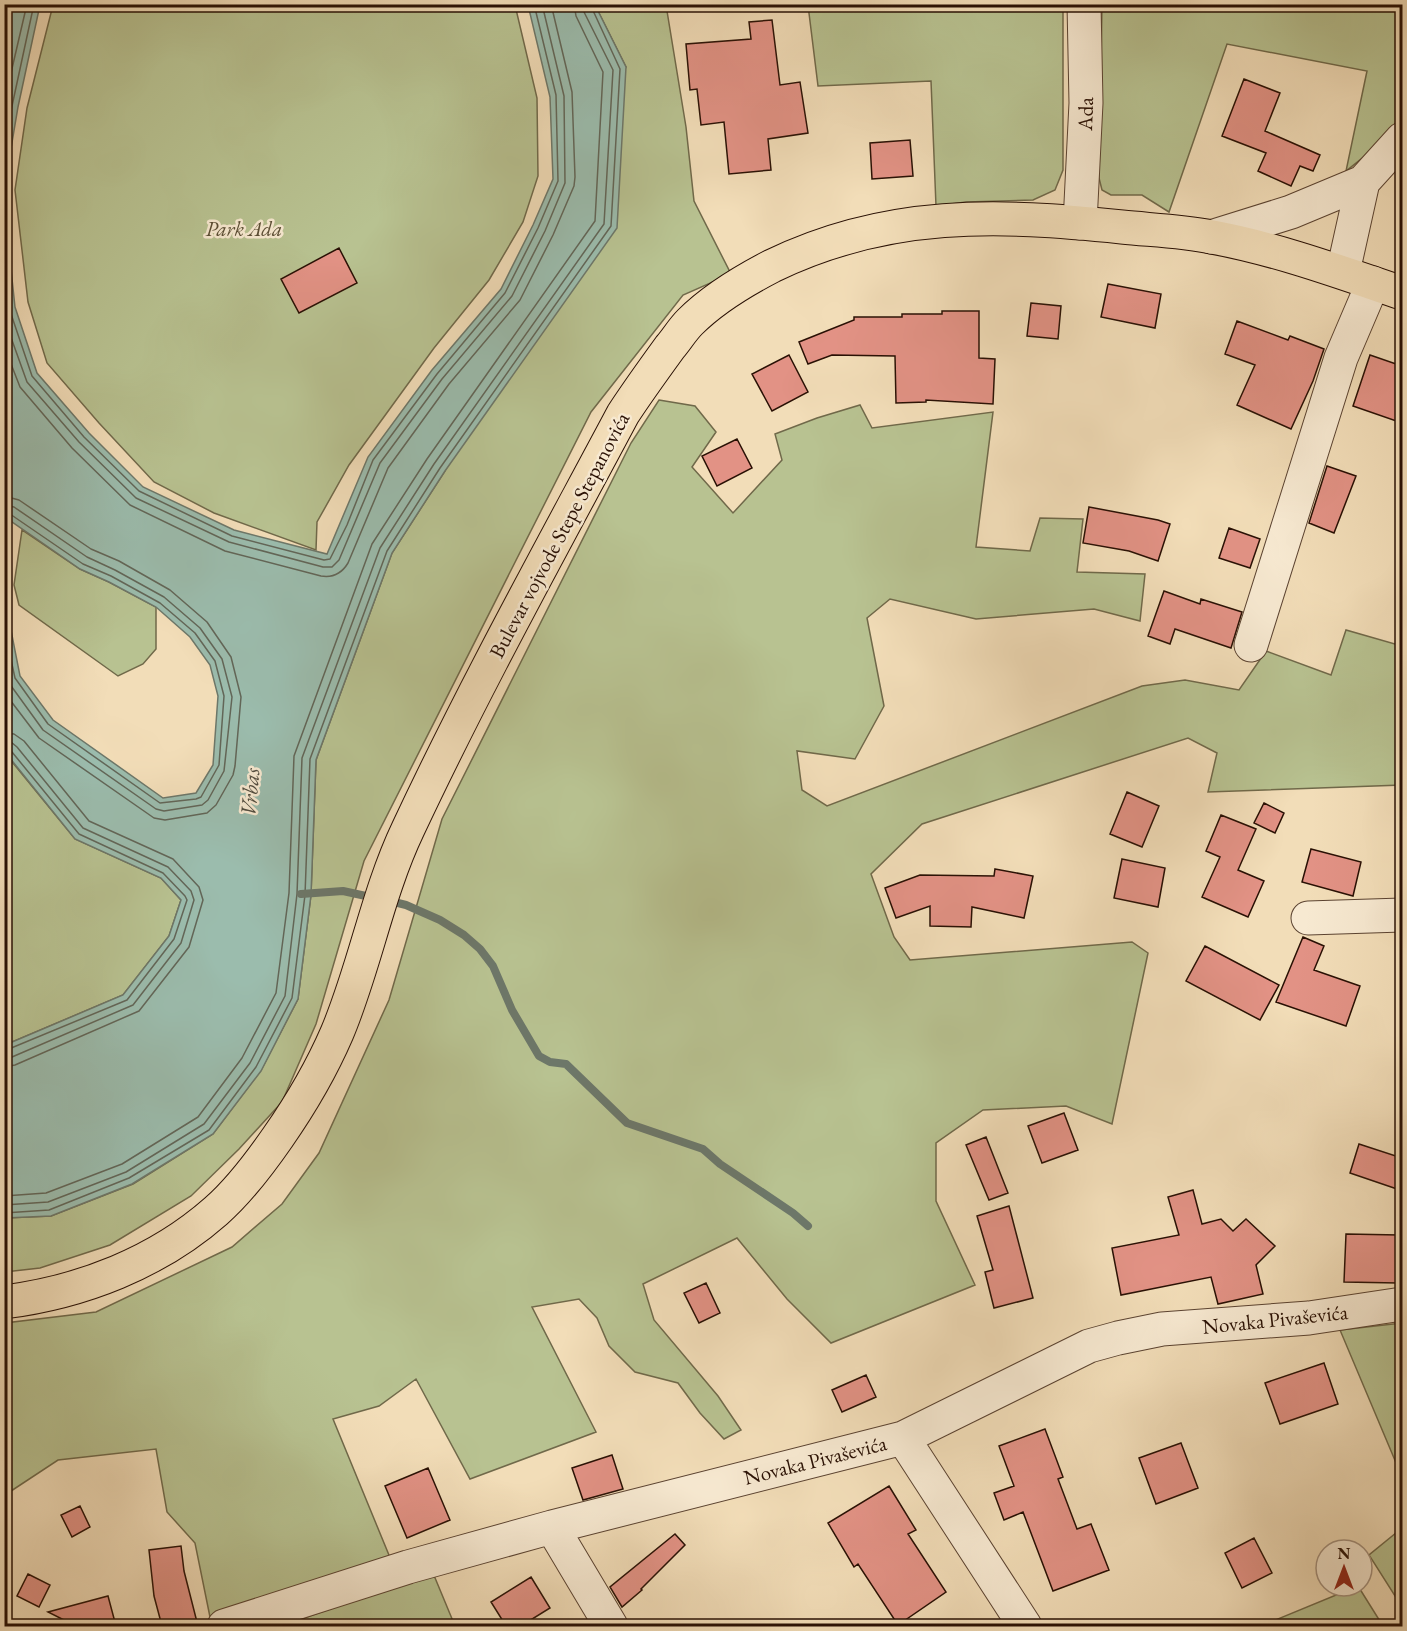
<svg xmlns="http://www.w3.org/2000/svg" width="1407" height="1631" font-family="'EB Garamond',serif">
<rect width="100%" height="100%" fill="#f2ddb8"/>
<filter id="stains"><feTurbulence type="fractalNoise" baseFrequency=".00333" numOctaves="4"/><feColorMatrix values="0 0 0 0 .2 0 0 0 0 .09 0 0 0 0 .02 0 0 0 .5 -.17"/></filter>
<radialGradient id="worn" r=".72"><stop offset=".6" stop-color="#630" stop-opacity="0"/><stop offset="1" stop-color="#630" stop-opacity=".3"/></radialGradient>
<!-- green -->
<path fill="#b8c291" stroke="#70694a" stroke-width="1.5" d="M53,5H515L537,98L538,176L523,222L489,280L434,348L349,465L317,522L316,550L214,513L154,482L99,423L47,363L28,302L15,190L27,108Z
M595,5H666L686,127L694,201L731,274L683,295L591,412L364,861L316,1024L282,1102L239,1149L191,1196L110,1245L40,1268L5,1272V1218L51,1216L133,1184L213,1134L261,1070L298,999L311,895L316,760L392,553L445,471L626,67Z
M808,5H1063V170L1055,190L1033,200L966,202L936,206L931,81L818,86Z
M1102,5H1402V121L1391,135L1346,171L1367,71L1227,44L1169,212L1142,195H1111L1102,190L1099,178Z
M659,400L695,406L716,432L692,467L733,513L782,460L775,434L817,418L860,405L872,428L993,412L976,547L1030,551L1040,518L1083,519L1077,572L1145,574L1140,621L1094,609L976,619L890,599L867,618L884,706L855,759L797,751L802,790L827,806L1142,686L1185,680L1239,690L1266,651L1331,675L1346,630L1402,646V785L1208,792L1217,753L1188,738L922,824L871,874L894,937L910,960L1132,942L1148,953L1112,1124L1066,1106L983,1110L936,1143V1201L975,1285L831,1343L787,1299L737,1238L643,1284L654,1320L718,1396L741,1430L724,1439L700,1413L678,1383L635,1372L609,1346L597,1318L579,1299L532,1307L596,1432L470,1479L416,1379L379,1406L333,1419L391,1560L210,1617L195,1543L167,1512L156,1449L58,1460L5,1495V1323L96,1312L232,1247L282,1204L319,1153L389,1000L442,819L631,443Z
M22,530L80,569L109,582L156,607V649L143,664L118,676L19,605L14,585Z
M4,752L75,839L161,878L181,900L169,936L123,995L5,1045Z
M1402,1323V1477L1340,1330Z
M1402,1528V1607L1369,1555Z
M433,1573L455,1626H307L304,1618Z
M1358,1586L1383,1626H1261Z"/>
<!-- water -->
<path fill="#9bbcad" stroke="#6d7769" stroke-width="1.5" d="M5,4L40,5L18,107L5,184Z
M528,5H595L626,67L617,228L445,471L392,553L316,760L311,895L298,999L261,1071L213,1134L132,1184L51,1216L5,1218V1045L123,995L169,936L181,900L161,878L75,839L5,752V606L7,610L20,676L53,720L163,798L196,793L213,765L218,696L210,665L190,637L156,607L109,582L80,569L5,517V213L15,307L37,373L89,433L143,487L234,530L327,554L368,457L432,370L501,289L533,225L553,179L550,97Z"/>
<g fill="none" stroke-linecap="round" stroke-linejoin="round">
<!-- shore -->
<path stroke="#626658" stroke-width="1.5" d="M4,103L27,4
M4,148L12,106L34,4
M4,267L9,308L32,376L84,437L139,491L232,536L324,560L330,559L347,525L373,460L437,374L505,293L538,228L558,181L556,95L534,4
M4,318L27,382L79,442L136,498L229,542L323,567H332L339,560L380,463L442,379L512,296L545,231L565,183L564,96L542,4
M4,346L20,387L72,448L130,505L225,551L321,576C333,578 342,573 348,563L388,468L449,384L520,300L553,235L574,186L575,177L572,92L551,4
M4,496L19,500L91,549L119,561L170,590L207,622L231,657L241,697L235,766L233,775L216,805L207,813L165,820L154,818L39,738L4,692
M4,505L14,507L87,557L115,570L164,597L200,628L222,659L232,697L224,771L208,800L202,805L164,811L156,809L43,730L9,683L4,666
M4,513L10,514L83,564L111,576L160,603L195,633L215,661L224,696L219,765L201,797L196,799L160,803L48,724L15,678L4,628
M4,733L14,734L24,741L89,821L173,859L199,887L203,900L189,947L139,1011L15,1065L4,1067
M4,742H11L17,747L83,828L168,867L191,891L194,900L181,943L133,1005L12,1057L4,1058
M4,749L12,752L79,834L163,873L185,896L187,900L174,939L127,1000L4,1051
M4,1196L46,1193L122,1164L198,1117L242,1058L276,993L289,893L294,756L372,544L427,459L595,221L603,72L576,16L574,4
M4,1205L48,1202L126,1172L204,1124L250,1063L285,996L297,894L302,758L380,548L434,464L604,224L613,70L584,12L583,4
M4,1213L49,1210L129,1178L209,1130L256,1067L292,998L305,895L310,759L387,551L440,468L611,226L620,69L590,4"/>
<!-- stream -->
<path stroke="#6d7769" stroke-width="8" d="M301,894L343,891L375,898
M390,901L406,905L440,920L464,935L480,949L493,966L512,1010L539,1056L550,1062L566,1064L627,1123L703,1149L720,1164L793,1213L808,1226"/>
</g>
<!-- building -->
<path fill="#e29285" stroke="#291004" stroke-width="1.5" d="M772,20L780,85L800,82L808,133L768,139L771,170L729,174L724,122L701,125L697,89L690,90L686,44L751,39L749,22Z
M1244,79L1280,93L1265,131L1320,155L1313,171L1300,166L1291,186L1258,171L1266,153L1222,136Z
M910,140L913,176L872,179L870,143Z
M339,248L357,283L299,313L281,279Z
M1108,284L1161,294L1155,328L1101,317Z
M1031,303L1061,306L1058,339L1027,336Z
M942,311H979V358L995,359L993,404L926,400V402L896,403L895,356L832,355L808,364L799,342L854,320V317H902V314H942Z
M1237,321L1288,340L1290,336L1324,349L1313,381L1291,429L1237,405L1255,365L1225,354Z
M789,355L808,392L772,411L752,374Z
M1370,355L1402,366V423L1353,406Z
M737,439L752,468L717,486L702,456Z
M1327,466L1356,476L1334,533L1309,523Z
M1089,507L1158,520L1170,524L1158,561L1129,551L1083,543Z
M1229,528L1260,539L1250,568L1219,558Z
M1164,591L1200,604L1201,599L1242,612L1231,648L1175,629L1170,644L1148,636Z
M1127,792L1159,806L1142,847L1110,834Z
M1264,803L1284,813L1275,833L1254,823Z
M1221,815L1256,829L1238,870L1264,881L1248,917L1202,897L1220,857L1206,851Z
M1311,849L1361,862L1353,896L1302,882Z
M1122,859L1165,868L1158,907L1114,898Z
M995,869L1033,876L1024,918L972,907L971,927L930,926V906L896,918L885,888L920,875L994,876Z
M1303,937L1324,946L1314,970L1360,986L1346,1026L1276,1002Z
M1205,946L1279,985L1260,1020L1186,981Z
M1064,1113L1078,1150L1042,1163L1028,1126Z
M986,1137L1008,1193L989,1200L966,1145Z
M1359,1144L1402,1158V1172L1397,1189L1350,1173Z
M1193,1190L1202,1224L1221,1219L1233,1231L1246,1219L1275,1246L1256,1265L1263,1294L1218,1304L1211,1277L1121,1295L1112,1248L1179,1235L1168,1197Z
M1009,1206L1033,1298L994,1308L985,1272L993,1270L977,1216Z
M1346,1234L1399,1235L1398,1283L1344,1282Z
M706,1283L720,1313L699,1323L684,1293Z
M1324,1363L1338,1404L1280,1424L1265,1383Z
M866,1375L876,1397L842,1412L832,1390Z
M1045,1429L1063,1477L1058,1479L1077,1529L1091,1524L1109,1570L1053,1591L1023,1512L1004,1520L994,1493L1014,1486L999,1446Z
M1181,1443L1198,1488L1156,1504L1139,1458Z
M612,1455L623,1489L583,1500L572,1468Z
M428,1468L450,1520L407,1538L385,1486Z
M889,1486L916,1530L908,1534L946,1592L898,1625L858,1564L854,1567L828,1523Z
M80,1506L90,1527L72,1537L61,1515Z
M675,1534L685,1545L641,1589L642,1590L622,1607L610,1587Z
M1254,1538L1272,1573L1242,1588L1225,1553Z
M181,1546L184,1571L198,1626H162L154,1596L149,1550Z
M28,1574L50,1585L39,1607L17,1596Z
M531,1577L550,1608L521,1626H506L491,1602Z
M108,1596L116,1626H70V1623L48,1612Z"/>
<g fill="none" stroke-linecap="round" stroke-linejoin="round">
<defs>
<path id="minor" d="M1080,223L1086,103L1084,4
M1211,237L1291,212L1363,182L1402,139
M1343,272L1363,182
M1251,645L1341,358L1373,283
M1308,918L1402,915
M903,1438L1025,1626
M552,1527L611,1626
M224,1626L408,1567L552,1527L903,1438L1089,1346L1118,1338L1162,1329L1309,1318L1402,1304"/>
<path id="major" d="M4,1302C82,1292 157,1263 216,1211C240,1190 260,1163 278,1137C301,1104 321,1070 337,1033C365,967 377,894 408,829C474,688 550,551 623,414C638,391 654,369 670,347C677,339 682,330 690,322C713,299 743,281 772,266C887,210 998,214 1122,227C1151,230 1182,231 1212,237C1277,249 1340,272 1402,293"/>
</defs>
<!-- minor casing -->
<use href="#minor" stroke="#5b4331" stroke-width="35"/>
<!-- major casing -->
<use href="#major" stroke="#291004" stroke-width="35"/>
<!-- minor -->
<use href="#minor" stroke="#f7e9d1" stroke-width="33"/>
<!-- major -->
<use href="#major" stroke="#f2ddb8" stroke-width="33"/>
</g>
<g text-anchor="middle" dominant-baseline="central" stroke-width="5" stroke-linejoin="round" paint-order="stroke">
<!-- street labels -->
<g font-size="21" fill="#291004" stroke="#f7e9d1">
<text transform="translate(1085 114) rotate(-88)">Ada</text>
<text transform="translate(559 535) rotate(-62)">Bulevar vojvode Stepe Stepanovića</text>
<text transform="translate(1275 1319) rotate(-6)">Novaka Pivaševića</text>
<text transform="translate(815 1460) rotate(-14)">Novaka Pivaševića</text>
</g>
<!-- park labels -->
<g font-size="21" font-style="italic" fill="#5b4e35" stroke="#f7e9d1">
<text x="244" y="228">Park Ada</text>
</g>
<!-- water labels -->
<g font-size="22" font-style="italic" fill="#514c3f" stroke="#f7e9d1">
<text transform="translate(250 792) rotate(-85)">Vrbas</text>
</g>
</g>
<!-- margin -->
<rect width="1407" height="1631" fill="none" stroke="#f2ddb8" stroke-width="24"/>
<rect x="6" y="6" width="1395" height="1619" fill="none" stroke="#291004" stroke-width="3"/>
<rect x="12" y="12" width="1383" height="1607" fill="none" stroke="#291004" stroke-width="1.5"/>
<!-- north arrow -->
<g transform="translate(1344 1568)"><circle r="28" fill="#f7e9d1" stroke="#a5927f" stroke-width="1.5"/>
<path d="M0-4.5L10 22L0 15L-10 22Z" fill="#8f2418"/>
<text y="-9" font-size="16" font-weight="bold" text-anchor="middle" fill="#291004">N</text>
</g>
<rect width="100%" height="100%" filter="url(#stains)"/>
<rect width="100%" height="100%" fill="url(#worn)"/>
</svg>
